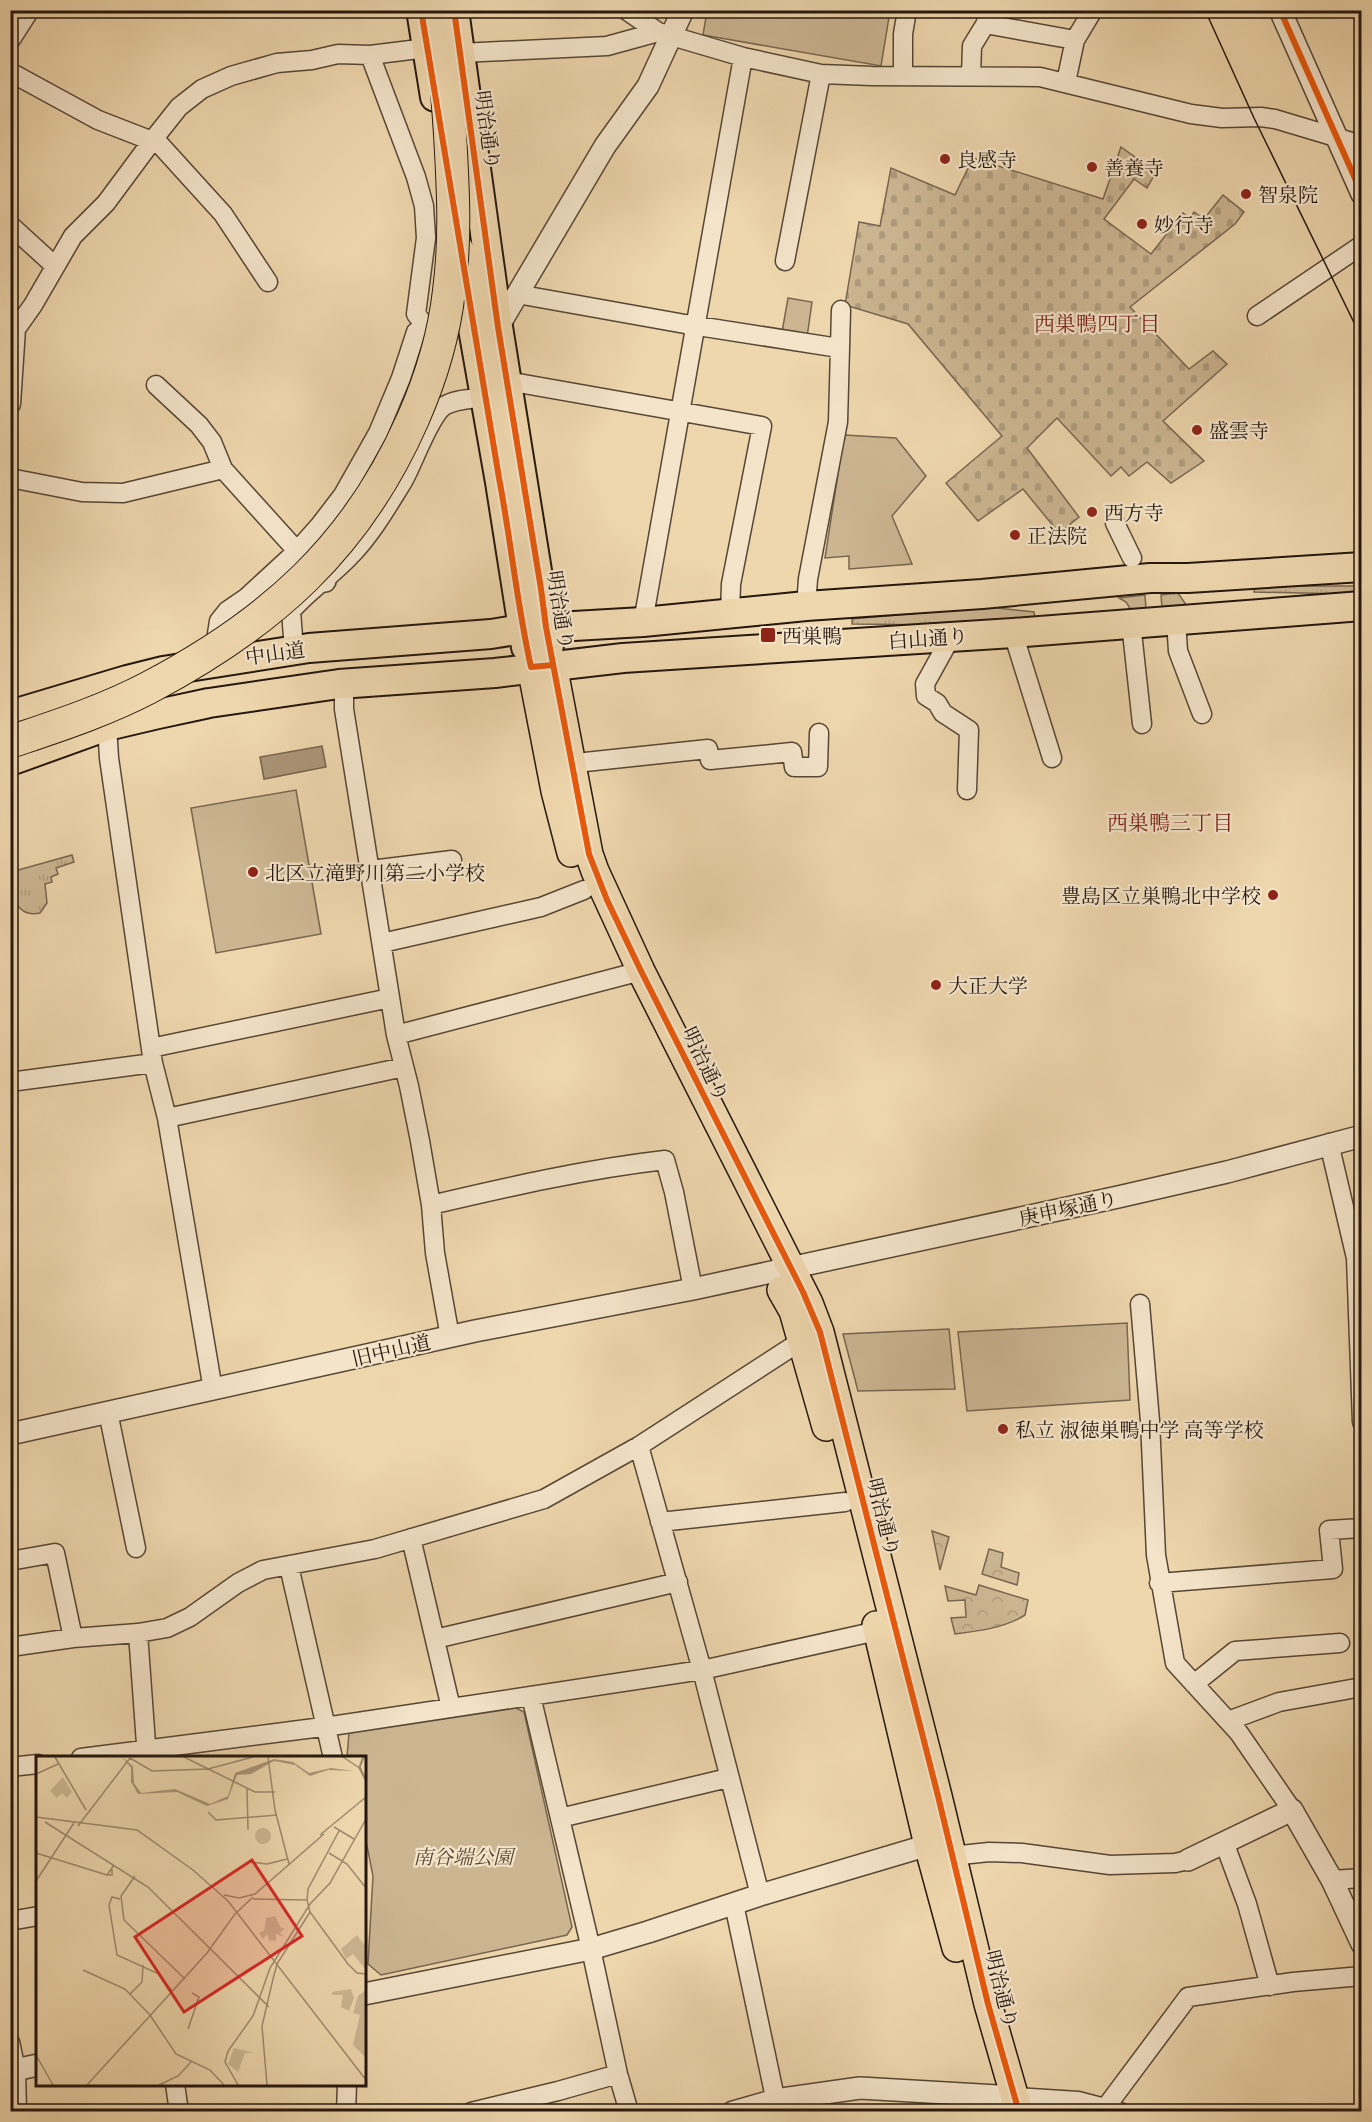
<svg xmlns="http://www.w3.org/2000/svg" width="1372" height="2122" font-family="'Gentium Book Plus','Noto Serif JP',serif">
<defs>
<pattern id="grass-tufts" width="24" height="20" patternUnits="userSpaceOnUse" patternTransform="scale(1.5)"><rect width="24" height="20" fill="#ccb692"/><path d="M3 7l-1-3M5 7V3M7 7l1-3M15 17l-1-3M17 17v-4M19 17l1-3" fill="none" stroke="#af9c7d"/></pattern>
<pattern id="forest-crowns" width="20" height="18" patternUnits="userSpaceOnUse" patternTransform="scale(1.5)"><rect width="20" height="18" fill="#ccb692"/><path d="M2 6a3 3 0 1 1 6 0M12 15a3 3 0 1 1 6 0" fill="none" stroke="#af9c7d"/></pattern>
<pattern id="cemetery-stones" width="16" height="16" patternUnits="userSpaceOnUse" patternTransform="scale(1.5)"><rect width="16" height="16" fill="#ccb692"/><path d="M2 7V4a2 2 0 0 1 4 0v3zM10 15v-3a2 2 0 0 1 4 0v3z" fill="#af9c7d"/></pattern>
</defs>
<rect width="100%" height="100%" fill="#eed6ad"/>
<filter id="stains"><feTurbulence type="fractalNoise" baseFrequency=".00333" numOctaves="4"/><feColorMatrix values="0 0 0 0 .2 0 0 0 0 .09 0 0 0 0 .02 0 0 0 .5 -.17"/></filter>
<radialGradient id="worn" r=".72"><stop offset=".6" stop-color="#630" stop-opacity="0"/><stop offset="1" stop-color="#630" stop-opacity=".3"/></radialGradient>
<!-- grass -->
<path fill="url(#grass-tufts)" stroke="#786650" stroke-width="1.5" d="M1304,586H1360V593L1345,594L1254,592L1255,587Z
M1178,593L1187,606L1162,608L1161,595Z
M1145,595L1146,609L1131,610L1126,602L1119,598Z
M988,607L1034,612L1035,618L942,625L852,624V619Z
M72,855L74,862L56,868L58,874L51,877L52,882L45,884L47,903L40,913C24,916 21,909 11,899V872Z"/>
<!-- forest -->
<path fill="url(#forest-crowns)" stroke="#786650" stroke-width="1.5" d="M932,1531L949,1537L940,1570Z
M989,1549L1003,1553L1001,1567L1019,1573L1017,1585L982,1574Z
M979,1585L1028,1600L1025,1615C1005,1628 978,1631 955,1634L951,1618L966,1617L965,1600L948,1601L945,1586L976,1595Z"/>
<!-- cemetery -->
<path fill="url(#cemetery-stones)" stroke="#786650" stroke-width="1.5" d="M1121,147L1156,172L1147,188L1134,179L1104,219L1151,254L1183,213L1190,218L1194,212L1204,219L1223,195L1244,212L1235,224L1130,307L1189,369L1213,351L1227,364L1163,421L1204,461L1171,483L1147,462L1129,476L1121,467L1111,476L1057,418L1027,448L1079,517L1059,533L1023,489L978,521L946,483L1002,436L908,324L845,305L859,222L880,226L891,168L955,195L973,158L1103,199Z"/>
<!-- park -->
<path fill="#ccb692" stroke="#786650" stroke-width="1.5" d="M853,10L889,17L881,66L703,35L707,11Z
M788,298L812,302L807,337L782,332Z
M844,435L896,438L926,476L892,516L912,564L849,569V556L825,558Z
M296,790L321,934L216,953L191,808Z
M1127,1323L1130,1400L967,1411L958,1332Z
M949,1329L955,1389L858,1391L843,1334Z
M512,1706L524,1712L572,1927L567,1935L381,1975L368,1964L373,1876L365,1836L364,1758L347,1757L349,1733Z"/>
<!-- water -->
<path fill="#aa9577" stroke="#75634d" stroke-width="1.5" d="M322,746L326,767L264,779L260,757Z"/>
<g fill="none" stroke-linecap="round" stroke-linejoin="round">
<defs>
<path id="minor" d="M626,10L658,32
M985,24L1075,40
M460,53L607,46L658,32L743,57L821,74L872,76L1040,77L1191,114L1222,118L1261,117L1275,119L1362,145
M370,55L416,177L424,206L426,238L416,314L425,326
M10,72L98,120L152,141
M971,75L972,46L994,10
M903,76V34L907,10
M1066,82L1075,40L1093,10
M154,138L223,214L268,282
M10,225L55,266
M785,261L821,74
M517,294L685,324L839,348
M1257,316L1362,245
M507,381L762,426L731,584L730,614
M156,385L199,425L212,442L223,469L297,551
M11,404L16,329L33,305L73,236L106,203L152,141L179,107L202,89L231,76L277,63L312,60L338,54L370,55L427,48
M10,478L82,492L123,493L223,469
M1115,523L1132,558
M806,606L808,579L838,422L841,310
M1176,620L1178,651L1202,714
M643,622L743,57
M1131,623L1142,724
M1013,633L1052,758
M951,637L925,684L926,696L937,703L943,713L969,730L967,790
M294,650L291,611C309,590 333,575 352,554C372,533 387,507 402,483C413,465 429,416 444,406C455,399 472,399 485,397
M214,653L219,621L227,611L246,598L297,551L320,525L343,495L378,433L401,378L416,332L425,326L450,320
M344,683V709L396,1035L409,1086L420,1141L431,1205L435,1253L450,1337
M107,726L109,758L153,1063L167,1118L213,1390
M585,762L708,749L710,760L792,752L794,767H818L819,733
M371,870L452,860
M382,943L541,907L584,890
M396,1035L641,971
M151,1048L390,998
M10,1082L153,1063
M167,1118L404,1067
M1329,1143L1356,1258L1362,1422
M431,1205C508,1187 586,1169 665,1160L674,1192L693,1289
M1140,1304L1150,1421L1156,1555L1175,1663L1239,1733L1292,1810
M108,1412L136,1548
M639,1446L702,1670L760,1895
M660,1522L845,1502
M411,1538L451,1708
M10,1561L55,1553L73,1638
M289,1566L333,1758
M1159,1583L1333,1569L1329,1530L1362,1528
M138,1633L147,1758
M435,1639L678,1582
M10,1647L73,1638L138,1633L167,1628L190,1617L238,1583L263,1570L375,1549L544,1499L639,1446L801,1341
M1194,1684L1235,1651L1340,1643
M531,1696L591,1949L618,2074L629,2112
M1228,1721L1279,1702L1362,1687
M81,1758L338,1725L702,1670L877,1631
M10,1767L38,1764
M560,1818L728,1778
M1224,1842L1247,1904L1270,1986
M942,1857L989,1852L1022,1853L1110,1865L1175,1863L1188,1860
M1332,1880L1362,1878
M734,1904L778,2112
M10,1921L38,1916
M10,2042L16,2070L17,2112
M175,2084L179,2112
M1015,2097L1078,2101L1120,2112
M1106,2107L1188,1997L1293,1982L1362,1976
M346,2112L347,2084
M471,2112L558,2091L618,2074"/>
<path id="tertiary" d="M1280,10L1362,194
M10,38L28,10
M498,327L605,146L648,86L683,10
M297,551L325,581
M10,1434L475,1331L693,1289L1118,1197L1227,1172L1362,1136
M1188,1860L1292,1810L1332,1880L1362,1944
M364,1994L591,1949L648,1932L760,1895L942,1841
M10,2071L38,2065
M733,2112L775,2100L860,2088L1015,2097"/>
<path id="primary" d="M553,665L589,854L595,871L641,971L809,1303L820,1332L938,1796L988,2004L1019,2112
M531,667L555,791L571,853
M781,1290L793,1311L826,1427
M876,1625L928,1845L956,1948"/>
<path id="trunk" d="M421,10L435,97
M454,10L498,327L549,646
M459,249L500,482L526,647
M10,715L127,680L163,671L309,648L491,634L522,629L643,622L806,606L982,594L1150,578H1188L1362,567
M10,761L107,726L158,714L209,703L339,684L495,673L623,658L1013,633L1362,606"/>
</defs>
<!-- minor casing -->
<use href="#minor" stroke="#574736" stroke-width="21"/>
<!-- tertiary casing -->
<use href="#tertiary" stroke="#574736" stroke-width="24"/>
<!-- primary casing -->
<use href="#primary" stroke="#25170e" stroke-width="30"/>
<!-- trunk casing -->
<use href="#trunk" stroke="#25170e" stroke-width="32"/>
<!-- minor -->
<use href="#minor" stroke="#f4e4ca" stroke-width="18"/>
<!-- tertiary -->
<use href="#tertiary" stroke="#f4e4ca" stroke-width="21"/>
<!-- primary -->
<use href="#primary" stroke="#eed6ad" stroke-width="27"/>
<!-- trunk -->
<use href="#trunk" stroke="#eed6ad" stroke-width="28"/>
<!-- tram -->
<path stroke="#25170e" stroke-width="1.5" d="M1205,10L1254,118L1362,339"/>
<defs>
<path id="motorway-bridge" d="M10,742C57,726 104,711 148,688C270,624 357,547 413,419C431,378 444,335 449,291C456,238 453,186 450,134C447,93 445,51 438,10"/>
</defs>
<!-- motorway-bridge casing -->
<use href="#motorway-bridge" stroke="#25170e" stroke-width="34" stroke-linecap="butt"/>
<!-- motorway-bridge -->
<use href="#motorway-bridge" stroke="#eed6ad" stroke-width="32"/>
<defs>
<path id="cycleway" d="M421,10C446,167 472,323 499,478C511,541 517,605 531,667L553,665
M454,10L498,327L541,589L546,627L589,854L607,900L641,971L803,1292L820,1332L938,1796L988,2004L1019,2112
M1280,10L1362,194"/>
</defs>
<!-- cycleway casing -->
<use href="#cycleway" stroke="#f4e4ca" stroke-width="10"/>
<!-- cycleway -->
<use href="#cycleway" stroke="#e8590c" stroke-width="6"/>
</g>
<!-- markers -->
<g fill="#8f2418" stroke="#f4e4ca" stroke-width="2">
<circle cx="945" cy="159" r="6"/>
<circle cx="1092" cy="167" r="6"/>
<circle cx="1246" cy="194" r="6"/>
<circle cx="1142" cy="224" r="6"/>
<circle cx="1197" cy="430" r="6"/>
<circle cx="1092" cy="512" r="6"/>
<circle cx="1015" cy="535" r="6"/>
<rect x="760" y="627" width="16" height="16" rx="3"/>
<circle cx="253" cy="872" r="6"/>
<circle cx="1273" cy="895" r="6"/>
<circle cx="936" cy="985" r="6"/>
<circle cx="1003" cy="1429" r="6"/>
</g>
<g text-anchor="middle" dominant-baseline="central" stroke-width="4.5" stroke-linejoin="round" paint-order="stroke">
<!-- street labels -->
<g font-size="20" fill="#25170e" stroke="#f4e4ca">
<text transform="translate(488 130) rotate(82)">明治通り</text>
<text transform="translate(561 610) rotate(81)">明治通り</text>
<text transform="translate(928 638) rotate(-4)">白山通り</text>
<text transform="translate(275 653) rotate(-8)">中山道</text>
<text transform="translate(706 1064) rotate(64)">明治通り</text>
<text transform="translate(1068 1208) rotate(-12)">庚申塚通り</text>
<text transform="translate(391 1350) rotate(-13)">旧中山道</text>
<text transform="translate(884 1517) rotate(76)">明治通り</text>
<text transform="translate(1002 1989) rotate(76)">明治通り</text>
</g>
<!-- poi labels -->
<g font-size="20" fill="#25170e" stroke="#f4e4ca" text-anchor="start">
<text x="957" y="159">良感寺</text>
<text x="1104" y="167">善養寺</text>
<text x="1258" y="194">智泉院</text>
<text x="1154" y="224">妙行寺</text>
<text x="1209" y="430">盛雲寺</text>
<text x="1104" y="512">西方寺</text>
<text x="1027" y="535">正法院</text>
<text x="782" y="635">西巣鴨</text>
<text x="265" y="872">北区立滝野川第二小学校</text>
<text x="1261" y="895" text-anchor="end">豊島区立巣鴨北中学校</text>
<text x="948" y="985">大正大学</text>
<text x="1015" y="1429">私立 淑徳巣鴨中学 高等学校</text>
</g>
<!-- park labels -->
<g font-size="20" font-style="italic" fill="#574736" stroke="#f4e4ca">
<text x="463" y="1856">南谷端公園</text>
</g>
<!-- neighbourhood labels -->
<g font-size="21" fill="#7a1f14" stroke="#f4e4ca">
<text x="1097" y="323">西巣鴨四丁目</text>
<text x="1170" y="822">西巣鴨三丁目</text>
</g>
</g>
<!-- overview -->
<g transform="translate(36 1756)">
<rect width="330" height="330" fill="#eed6ad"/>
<path d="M239,160L245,172H249L244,177L249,181L240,178V185L235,184L234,187L231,178L227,183L223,177L228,175L230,162ZM315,233L318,242L313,255L305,251L307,239H296V236ZM330,234V302L317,289L324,259L317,257L322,240Z" fill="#ccb692"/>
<path d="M27,21L36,36L31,42L26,37L21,42L14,35ZM219 80a8 8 0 1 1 16 0a8 8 0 1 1-16 0ZM321,179L330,191V214L317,198L310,203L305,193ZM198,292L218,297H209L202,316L192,308Z" fill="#ccb692"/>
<path d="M86,1L97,10L98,27L105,37L139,33L174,48L192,40L199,17L238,3L257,6L273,17L295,12L318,15L292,14L274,20L259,9L238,5L215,18L201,19L192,43L171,50L141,36L102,38L95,26V12Z" fill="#aa9577"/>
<path fill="none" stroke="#9e8a6d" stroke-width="1.5" d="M19,1L50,54M148,1L219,36H239M232,1L239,54L253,108M307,1L325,13M327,1L323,12L330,25M328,1L324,11L330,24M0,18L22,8M211,32L212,74M172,56L180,64L241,59M0,61L101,74L157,114L192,145L330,324M9,66L112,131L233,251M42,70L94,2L116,15L172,13L217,1M298,71L318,83M303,75L272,133L271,144L274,156L312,208L321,217L330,218M284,79L330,41M0,97L71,119M293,97L311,108L330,132M213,106L231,108L251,103M76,113V119H71L78,109M99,120L85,140L88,164L149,223M0,125L38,67M188,139L203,142L219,138L288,78M84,143L76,141L73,149L81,199L123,218L136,235M217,143L271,144M199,158L217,141M47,214L89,233L114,259M94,238L106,226L107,209M114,259L140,298L174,314L188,329M152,273L163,241L156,237M0,299L17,329M51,329L171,197L199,158M123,329L142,320L155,306M202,329L189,306L192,295L217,260L234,212L274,148L294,127L330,63M231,329L226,270L237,223L241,208L274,156"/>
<path fill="#d62828" fill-opacity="0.15" stroke="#d62828" stroke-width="3" d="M216,104L266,180L148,256L99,181Z"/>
<rect width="330" height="330" fill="none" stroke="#25170e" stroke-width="3"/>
</g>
<!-- margin -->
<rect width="1372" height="2122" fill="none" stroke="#eed6ad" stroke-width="36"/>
<rect x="12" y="12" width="1348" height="2098" fill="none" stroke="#25170e" stroke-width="3"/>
<rect x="18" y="18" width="1336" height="2086" fill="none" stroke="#25170e" stroke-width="1.5"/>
<rect width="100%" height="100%" filter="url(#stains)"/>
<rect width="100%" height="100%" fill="url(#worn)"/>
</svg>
